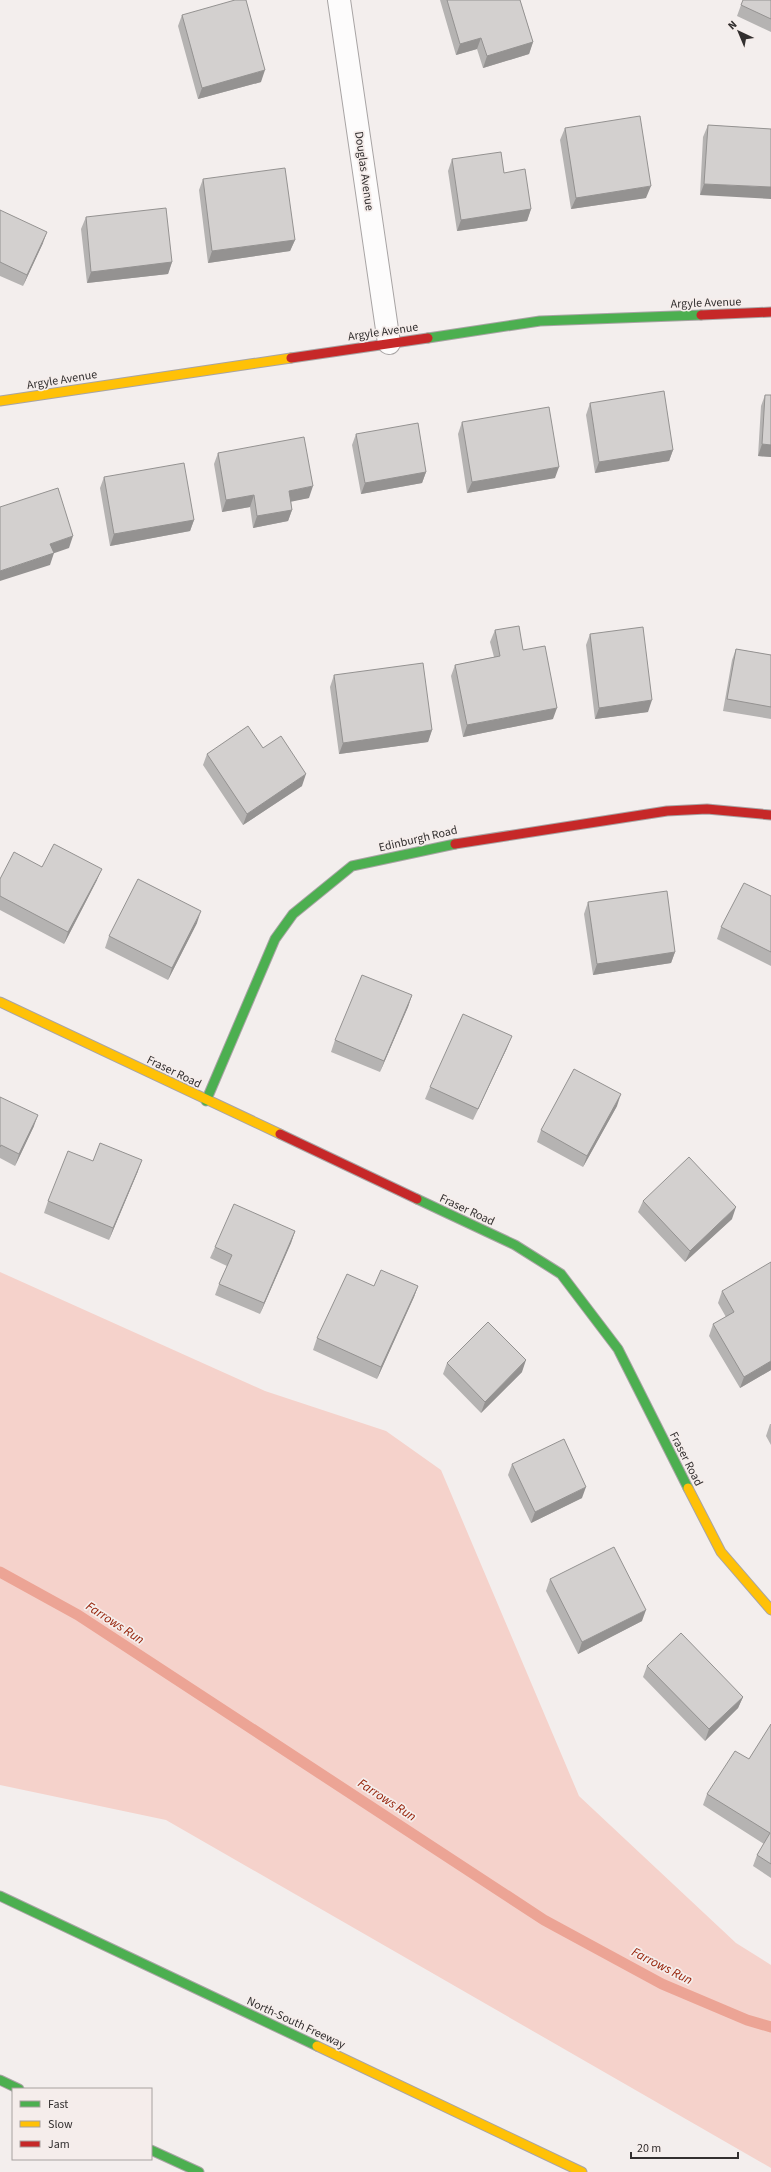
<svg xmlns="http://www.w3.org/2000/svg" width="771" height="2172" font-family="'Source Sans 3',sans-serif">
<rect width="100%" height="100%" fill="#f3eeed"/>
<!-- green -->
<path fill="#f5d2cb" d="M0,1272L265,1391L386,1431L441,1470L579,1796L736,1943L771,1965V2168L166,1820L0,1785Z"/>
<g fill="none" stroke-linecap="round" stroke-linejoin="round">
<!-- stream -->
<path stroke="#eca495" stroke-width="11" d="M0,1572L78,1615L544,1920L662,1984L747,2020L771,2027"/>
<defs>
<path id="street" d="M339,0L389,343"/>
<path id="fast" d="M428,338L540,321L701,315
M206,1101L275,939L293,914L352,866L455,844
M417,1199L515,1245L561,1274L618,1349L688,1488
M0,1896L317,2046
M0,2080L19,2089
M151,2150L199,2172"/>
<path id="slow" d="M0,401L291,358
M0,1002L280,1134
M688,1488L721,1552L771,1610
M317,2046L582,2172"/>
<path id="jam" d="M701,315L771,312
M291,358L428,338
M455,844L667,811L707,809L771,815
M280,1134L417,1199"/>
</defs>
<!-- street casing -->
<use href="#street" stroke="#a8a4a4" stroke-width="24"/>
<!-- fast casing -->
<use href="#fast" stroke="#a8a4a4" stroke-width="11"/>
<!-- slow casing -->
<use href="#slow" stroke="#a8a4a4" stroke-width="11"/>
<!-- jam casing -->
<use href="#jam" stroke="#a8a4a4" stroke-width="11"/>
<!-- street -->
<use href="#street" stroke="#fdfcfc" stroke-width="22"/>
<!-- fast -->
<use href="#fast" stroke="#4caf50" stroke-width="9"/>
<!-- slow -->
<use href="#slow" stroke="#ffc107" stroke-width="9"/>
<!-- jam -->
<use href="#jam" stroke="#c62828" stroke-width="9"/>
</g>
<!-- wall -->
<path fill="#b5b3b2" d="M440,0H520L533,42L529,54L483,68L477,49L456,55Z
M771,0V32L737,16L741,5Z
M182,15L261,82L198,99L178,26Z
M708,125L771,129L700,195L703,137Z
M565,128L646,198L571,209L560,140Z
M452,159L504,173L531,209L527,221L457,231L448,171Z
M203,179L295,240L290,251L208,263L199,190Z
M0,210L43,243L23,286L0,276Z
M86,217L172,262L168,274L87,283L81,229Z
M765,395H771V457L758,456L761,406Z
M590,403L673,450L669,461L595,473L586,415Z
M462,422L555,478L467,493L458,434Z
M356,434L426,472L422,483L361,494L352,445Z
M218,453L309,498L291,501L292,510L288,521L253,528L250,507L222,512L214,464Z
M104,477L194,520L190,531L110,546L100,488Z
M495,630L523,650L553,719L463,737L451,676L455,665L494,657L490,642Z
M590,634L648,712L595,719L586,645Z
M736,649L771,655V719L723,711L732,660Z
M334,675L432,730L428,742L339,754L330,687Z
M263,748L302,786L243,825L203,765L207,754Z
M42,867L97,880L64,944L0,910V879Z
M771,896V966L717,939L721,927Z
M588,902L675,952L671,963L593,975L584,914Z
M197,923L168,980L105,948L109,936Z
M412,995L408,1007L380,1072L331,1052L335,1040Z
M507,1048L473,1120L425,1099L430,1087Z
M0,1097L34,1126L15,1166L0,1158Z
M617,1106L583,1167L537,1142L541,1130Z
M93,1161L138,1171L109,1240L44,1213L48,1201Z
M643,1201L732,1219L685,1262L638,1212Z
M295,1231L291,1243L260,1314L215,1295L219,1284L227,1266L210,1258L215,1247Z
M374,1286H418L414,1297L377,1379L313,1350L317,1338Z
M722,1291L771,1370L740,1388L709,1336L713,1324L726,1317L718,1303Z
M447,1363L522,1372L481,1413L443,1374Z
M770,1424H771V1445L766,1436Z
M512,1464L582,1498L531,1523L508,1475Z
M550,1579L642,1621L578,1654L546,1591Z
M647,1666L743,1697L738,1708L705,1741L643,1677Z
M771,1725V1878L753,1866L757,1855L764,1844L703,1805L707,1794L749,1759Z"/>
<!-- shaded-wall -->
<path fill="#949291" d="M481,38L477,49L456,55L460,44Z
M533,42L529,54L483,68L487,56Z
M265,70L261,82L198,99L202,88Z
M704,184L771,187V199L700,195Z
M651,186L646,198L571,209L576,198Z
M531,209L527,221L457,231L461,220Z
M47,232L43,243L23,286L27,275Z
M295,240L290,251L208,263L212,251Z
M172,262L168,274L87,283L91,272Z
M762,444L771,445V457L758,456Z
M673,450L669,461L595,473L599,462Z
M559,467L555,478L467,493L472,482Z
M426,472L422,483L361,494L365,483Z
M313,486L309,498L285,503L289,491Z
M254,495L250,507L222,512L226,500Z
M292,510L288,521L253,528L257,516Z
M194,520L190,531L110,546L114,534Z
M73,536L69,548L46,556L50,544Z
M54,553L50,565L0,581V571Z
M652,700L648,712L595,719L599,708Z
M557,708L553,719L463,737L467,725Z
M432,730L428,742L339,754L343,743Z
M306,774L302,786L243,825L247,814Z
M102,869L97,880L64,944L68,932Z
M201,911L197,923L168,980L172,968Z
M675,952L671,963L593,975L597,964Z
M412,995L408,1007L380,1072L384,1061Z
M512,1036L507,1048L473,1120L478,1109Z
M621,1094L617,1106L583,1167L587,1156Z
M38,1115L34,1126L15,1166L19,1154Z
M142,1160L138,1171L109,1240L113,1228Z
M736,1207L732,1219L685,1262L690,1251Z
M295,1231L291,1243L260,1314L264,1303Z
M418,1286L414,1297L377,1379L381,1367Z
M526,1360L522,1372L481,1413L485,1402Z
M771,1361V1370L740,1388L744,1377Z
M586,1487L582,1498L531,1523L535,1512Z
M646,1610L642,1621L578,1654L582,1642Z
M743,1697L738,1708L705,1741L709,1729Z"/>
<!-- building -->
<path fill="#d3d0cf" stroke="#949291" d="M235,0H246L265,70L202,88L182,15Z
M447,0H520L533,42L487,56L481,38L460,44Z
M743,0H771V19L741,5Z
M640,116L651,186L576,198L565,128Z
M708,125L771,129V187L704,184Z
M501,152L504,173L525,169L531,209L461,220L452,159Z
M285,168L295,240L212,251L203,179Z
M166,208L172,262L91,272L86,217Z
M0,210L47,232L27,275L0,262Z
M664,391L673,450L599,462L590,403Z
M765,395H771V445L762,444Z
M549,407L559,467L472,482L462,422Z
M418,423L426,472L365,483L356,434Z
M304,437L313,486L289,491L292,510L257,516L254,495L226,500L218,453Z
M184,463L194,520L114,534L104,477Z
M58,488L73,536L50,544L54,553L0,571V507Z
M519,626L523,650L545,646L557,708L467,725L455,665L500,656L495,630Z
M643,627L652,700L599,708L590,634Z
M736,649L771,655V707L727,699Z
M423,663L432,730L343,743L334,675Z
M248,726L263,748L281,736L306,774L247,814L207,754Z
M54,844L102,869L68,932L0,896V879L14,852L42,867Z
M138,879L201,911L172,968L109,936Z
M744,883L771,896V952L721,927Z
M667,891L675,952L597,964L588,902Z
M362,975L412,995L384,1061L335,1040Z
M463,1014L512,1036L478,1109L430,1087Z
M574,1069L621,1094L587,1156L541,1130Z
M0,1097L38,1115L19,1154L1,1145L0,1147Z
M100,1143L142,1160L113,1228L48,1201L68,1151L93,1161Z
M689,1157L736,1207L690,1251L643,1201Z
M234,1204L295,1231L264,1303L219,1284L232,1255L215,1247Z
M771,1262V1361L744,1377L713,1324L734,1312L722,1291Z
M381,1270L418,1286L381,1367L317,1338L347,1274L374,1286Z
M488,1322L526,1360L485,1402L447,1363Z
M564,1439L586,1487L535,1512L512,1464Z
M614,1547L646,1610L582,1642L550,1579Z
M681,1633L743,1697L709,1729L647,1666Z
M771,1724V1864L757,1855L770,1833L707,1794L735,1751L749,1759Z"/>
<g text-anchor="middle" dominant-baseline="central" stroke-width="3.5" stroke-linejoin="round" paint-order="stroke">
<!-- street labels -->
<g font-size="12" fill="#322f2f" stroke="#f5edeb">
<text transform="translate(364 171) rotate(82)">Douglas Avenue</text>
<text transform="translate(706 303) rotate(-2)">Argyle Avenue</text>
<text transform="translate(383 332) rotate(-8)">Argyle Avenue</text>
<text transform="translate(62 380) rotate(-9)">Argyle Avenue</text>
<text transform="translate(418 839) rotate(-13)">Edinburgh Road</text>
<text transform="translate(174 1072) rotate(26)">Fraser Road</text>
<text transform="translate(467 1210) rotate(25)">Fraser Road</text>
<text transform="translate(686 1459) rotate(63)">Fraser Road</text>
<text transform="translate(296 2023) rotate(25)">North-South Freeway</text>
</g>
<!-- water labels -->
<g font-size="13" font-style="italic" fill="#921b00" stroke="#f5edeb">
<text transform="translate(115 1623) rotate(33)">Farrows Run</text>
<text transform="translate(387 1800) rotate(33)">Farrows Run</text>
<text transform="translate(662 1966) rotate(27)">Farrows Run</text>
</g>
</g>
<!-- legend -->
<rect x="12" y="2088" width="140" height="72" fill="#f5edeb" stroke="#a7a1a0"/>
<rect x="20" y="2101" width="20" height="6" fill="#4caf50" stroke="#a7a1a0"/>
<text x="48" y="2108" font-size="12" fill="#322f2f">Fast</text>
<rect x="20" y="2121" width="20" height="6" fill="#ffc107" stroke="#a7a1a0"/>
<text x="48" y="2128" font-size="12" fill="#322f2f">Slow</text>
<rect x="20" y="2141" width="20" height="6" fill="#c62828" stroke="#a7a1a0"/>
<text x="48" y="2148" font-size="12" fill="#322f2f">Jam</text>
<!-- north arrow -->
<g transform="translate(739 32) rotate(316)" stroke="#f5edeb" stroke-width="3" paint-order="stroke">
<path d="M0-3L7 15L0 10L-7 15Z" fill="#322f2f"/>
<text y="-6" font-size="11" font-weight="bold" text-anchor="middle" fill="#322f2f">N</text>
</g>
<!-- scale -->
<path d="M631 2152v6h107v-6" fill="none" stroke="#322f2f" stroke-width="2"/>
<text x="637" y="2152" font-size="12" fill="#322f2f" stroke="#f5edeb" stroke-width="3" paint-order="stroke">20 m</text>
</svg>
